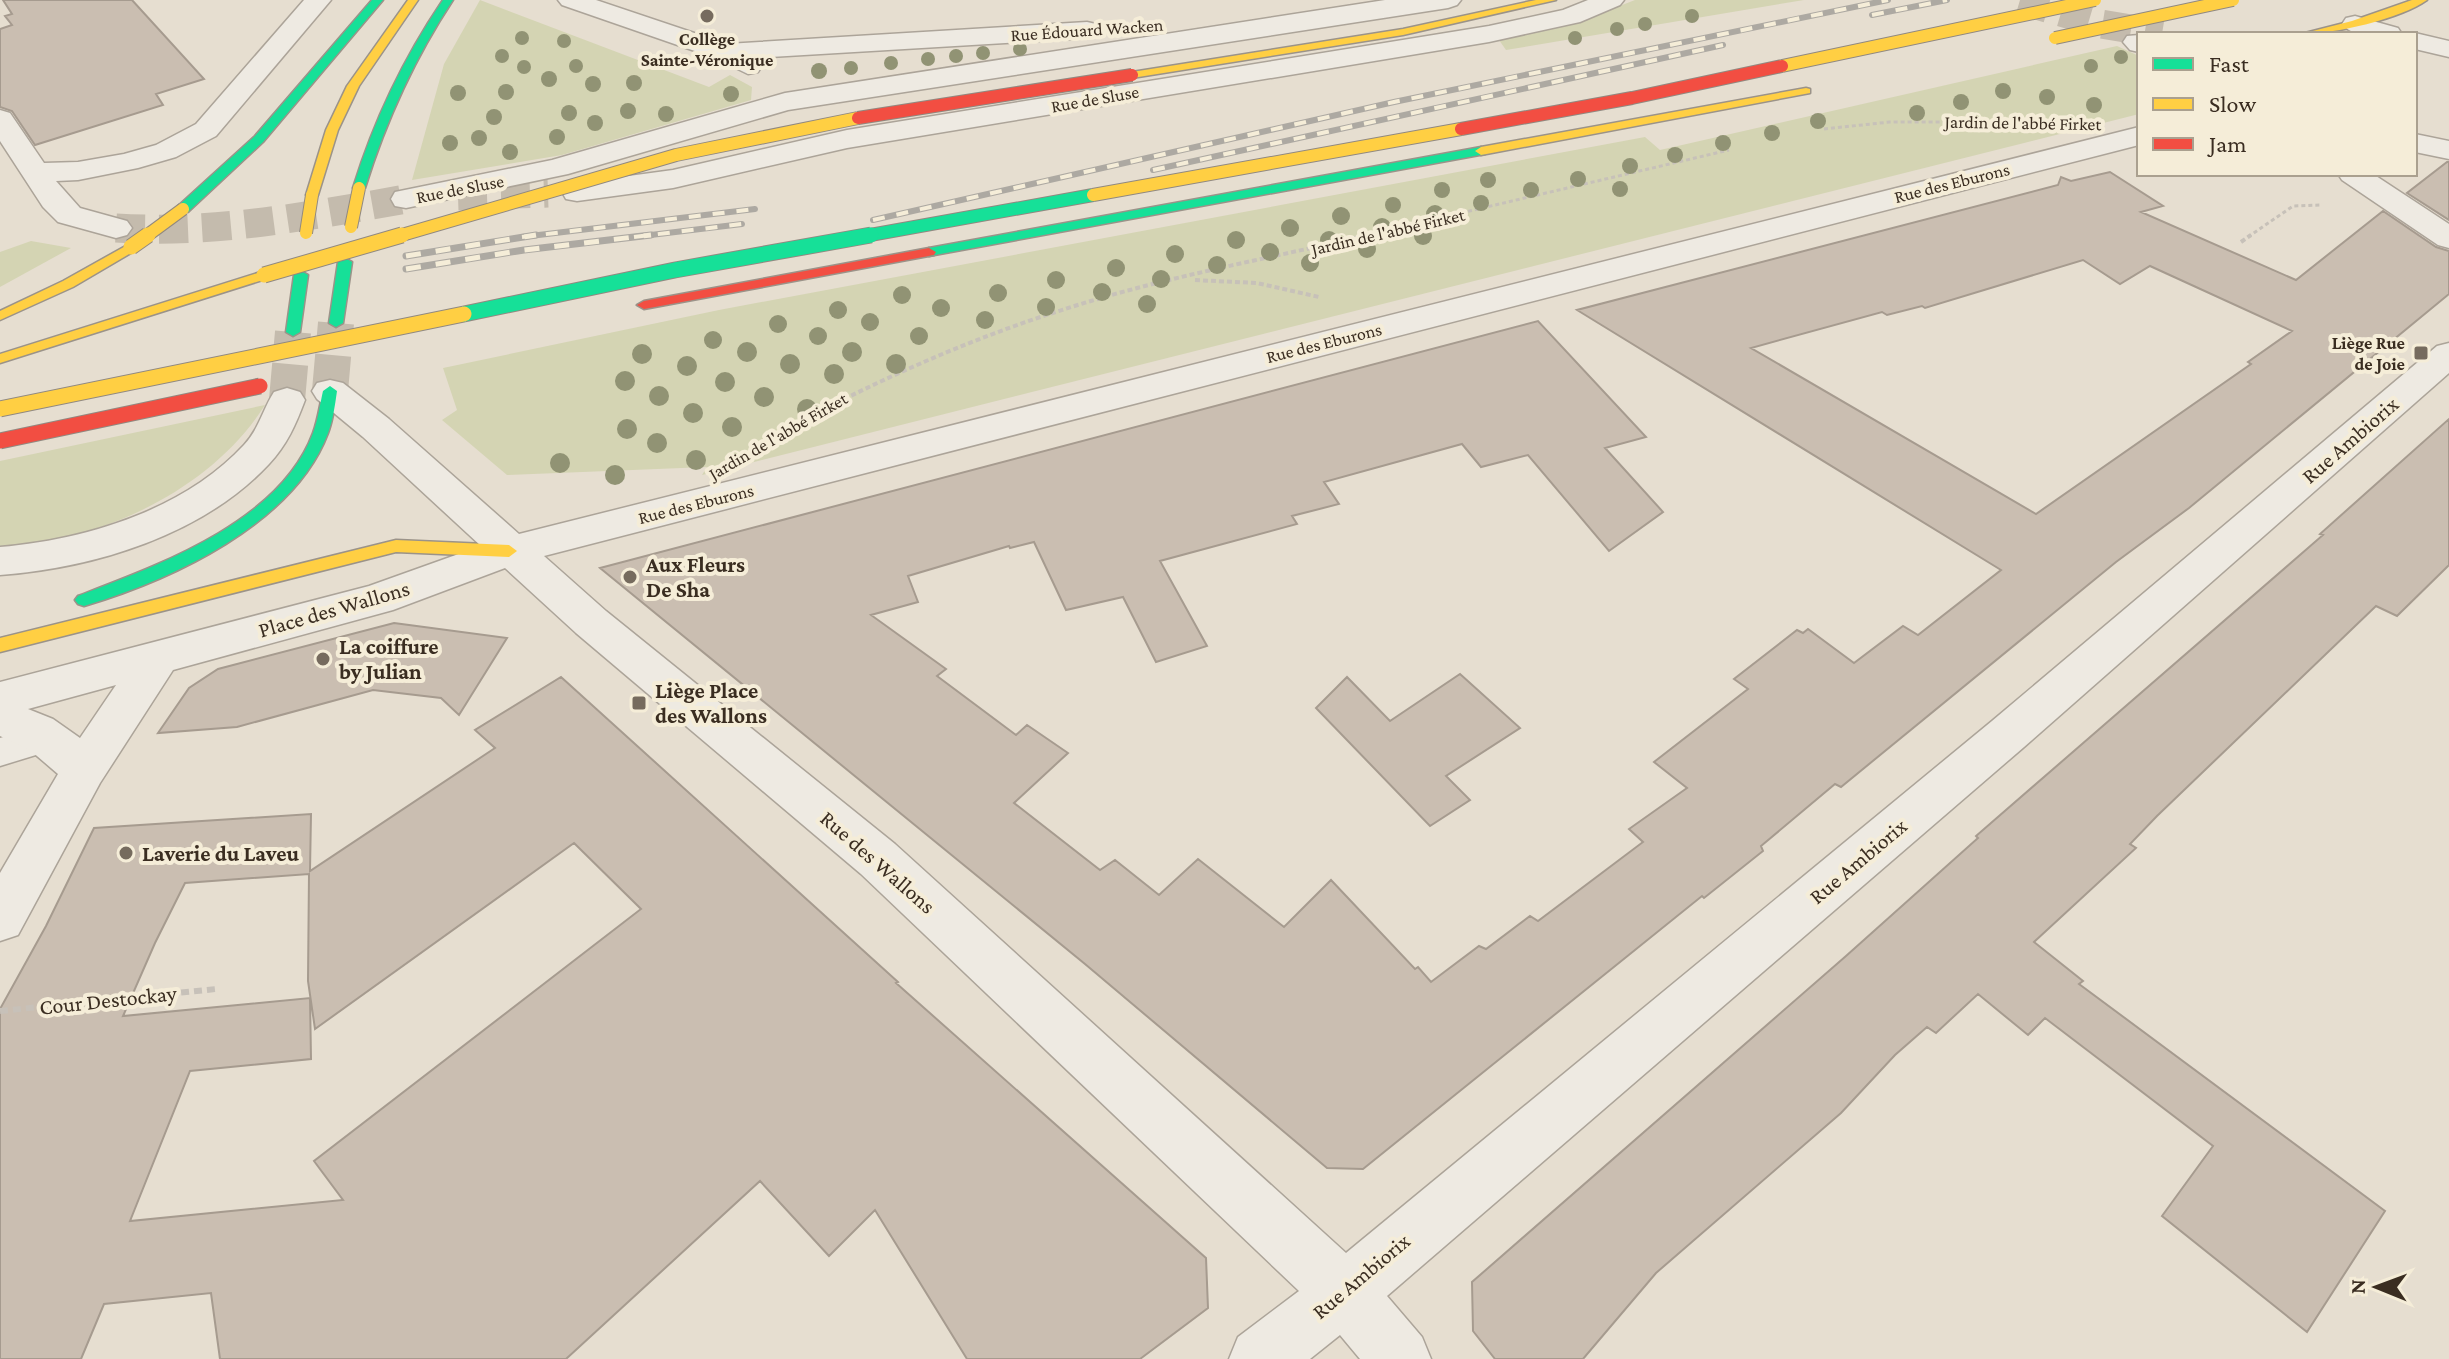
<svg xmlns="http://www.w3.org/2000/svg" width="2449" height="1359" font-family="'Crimson Pro',serif">
<rect width="100%" height="100%" fill="#e6ded0"/>
<!-- green -->
<path fill="#d4d4b3" d="M480,0L709,87L730,75L752,87L751,100L562,155L412,180L444,64Z
M1635,0H1804L1506,50L1499,40L1581,21Z
M2117,46L2139,56V114L702,475L707,467L507,475L442,420L457,410L443,368L719,310L1645,137L1660,150Z
M31,241L71,248L0,287V252Z
M265,405C211,491 99,542 0,547V461Z"/>
<!-- building -->
<path fill="#cabeb1" stroke="#a69b8f" stroke-width="2" fill-rule="evenodd" d="M3,0H132L204,79L156,94L163,105L35,145L12,111L0,107V29L12,25L5,16L12,14Z
M2447,162H2449V220L2407,193Z
M2110,172L2163,206L2141,212L2296,280L2383,211L2436,247L2449,251V294L2189,508L2116,562L1841,787L1835,784L1761,846L1763,851L1704,898L1702,896L1363,1169L1327,1168L1085,964L600,568L1538,321L1646,437L1605,448L1663,512L1609,551L1528,455L1481,467L1462,444L1324,482L1339,504L1292,516L1297,524L1160,561L1207,646L1156,662L1123,597L1066,610L1034,542L1010,548L1009,546L908,576L918,602L871,615L946,669L937,676L1016,735L1027,725L1068,753L1014,803L1100,870L1115,860L1159,895L1198,859L1284,927L1331,880L1415,969L1418,967L1431,982L1479,946L1486,949L1530,916L1538,921L1643,842L1629,829L1687,788L1654,762L1748,689L1734,679L1797,630L1803,633L1808,629L1854,663L1903,626L1918,635L2001,570L1577,310L2058,185L2061,177L2071,181ZM2083,260L2120,284L2150,266L2292,331L2248,362L2251,364L2036,514L1751,348L1882,312L1887,315L1922,306L1925,308Z
M2449,419V565L2397,616L2376,606L2157,816L2130,844L2136,848L2034,942L2083,981L2079,984L2385,1211L2307,1332L2162,1216L2213,1146L2045,1018L2028,1035L1978,994L1936,1033L1927,1027L1895,1055L1841,1113L1656,1273L1583,1359H1495L1473,1331L1472,1282L1846,956L1978,838L1976,836L2323,535L2320,534Z
M394,623L507,638L459,715L441,698L373,690L237,727L158,733L189,688L218,669Z
M1460,674L1520,728L1446,776L1470,800L1430,826L1316,708L1347,677L1390,721Z
M561,677L898,982L896,983L1206,1258L1208,1308L1140,1359H967L875,1210L829,1256L760,1181L566,1359H220L211,1293L104,1304L81,1359H0V1009L46,926L94,828L311,814L310,871L495,748L475,730ZM574,843L641,909L314,1161L343,1200L130,1221L190,1071L311,1059L310,998L123,1016L155,943L185,883L309,874L308,981L315,1029Z"/>
<g fill="none" stroke-linecap="round" stroke-linejoin="round">
<!-- street-tunnel -->
<path stroke="#c4bbad" stroke-width="29" stroke-dasharray="29 14" stroke-linecap="butt" d="M458,196L548,193
M116,228C215,234 309,216 406,199"/>
<!-- secondary-tunnel -->
<path stroke="#c4bbad" stroke-width="29" stroke-dasharray="29 14" stroke-linecap="butt" d="M2020,0L2101,24L2162,34"/>
<!-- highway-tunnel -->
<path stroke="#c4bbad" stroke-width="36" stroke-dasharray="36 18" stroke-linecap="butt" d="M330,391L336,323
M287,400L293,332"/>
<defs>
<path id="lane" d="M50,723L62,727L68,737L62,747L0,766V738Z"/>
<path id="street" d="M304,0H331L216,136L176,157L138,168L78,180L56,181L80,208L127,221L132,228L127,235L116,238L58,222L43,207L0,141V110L10,113L44,163L78,162L124,154L156,145L196,124Z
M558,0H596L727,44L1087,22L1096,24L1100,30L1096,36L1087,38L755,58L762,66L758,72L748,74L715,58L562,5Z
M1385,0H1461L1457,5L1448,8L788,110L568,174L406,208L395,206L391,199L395,192L552,160L785,93Z
M1588,0H1624L1620,5L1580,22L1489,42L847,148L673,188L577,201L566,199L562,192L566,185L577,183L673,170L847,130L1489,26L1563,10Z
M2355,16L2398,28L2402,34C2384,34 2354,40 2342,24L2346,18Z
M2415,33L2449,41V57L2415,49V34H2411Z
M2139,35V52L2130,50L2123,42L2127,36Z
M2139,127V145L544,556L606,611L895,844L1346,1253L1992,721L2437,346L2449,343V373L2024,747L1387,1296L1422,1337L1431,1359H1360L1340,1335L1310,1359H1229L1238,1337L1299,1291L861,874L576,633L505,568L393,610L173,670L100,783L18,935L0,941V873L58,774L30,750L0,736V682L369,586L481,546L363,437L317,399L312,391L317,383L330,380L343,383L389,419L519,534ZM116,685L80,738L53,719L28,709Z
M2415,134L2449,141V159L2415,152Z
M2338,174H2373L2449,224V248L2438,245L2342,180Z
M287,388L300,392L305,400C296,424 287,445 269,464C203,535 94,568 0,575V547C85,540 184,510 244,445C259,429 263,409 274,392Z"/>
<path id="fast" d="M372,0H383L263,142L188,212H178V206L255,136Z
M443,0H453C414,59 386,121 365,188L355,191L353,188C374,120 403,59 443,0Z
M1481,147L1485,148V154L929,256L922,252L929,248Z
M345,258L352,262L343,323L336,327L329,323L338,262Z
M301,271L308,275L300,332L293,336L286,332L294,275Z
M330,386L337,391C335,405 333,420 328,433C294,524 171,580 84,606L78,604L75,600L78,596C159,565 280,522 313,433C318,420 320,404 323,391Z"/>
<path id="slow" d="M408,0H418L359,86L338,130L318,195L308,198L306,195L326,130L347,86Z
M1536,0H1556L1403,35L1132,78L1126,75L1132,72L1403,29Z
M2412,0H2427C2400,19 2335,34 2301,34L2352,21Z
M1806,88L1810,89V93L1481,155L1475,151L1481,147Z
M131,243L138,247L136,250L73,287L0,320V311L63,281Z
M264,271L271,275L269,278L0,363V354Z
M396,540L509,545L517,551L509,557L396,552L0,652V638Z"/>
<path id="jam" d="M929,248L936,252L934,255L644,309L637,305L644,301Z"/>
</defs>
<!-- lane casing -->
<use href="#lane" stroke="#aca499" stroke-width="3"/>
<!-- street casing -->
<use href="#street" stroke="#aca499" stroke-width="3"/>
<!-- fast casing -->
<use href="#fast" stroke="#9b9389" stroke-width="3"/>
<!-- slow casing -->
<use href="#slow" stroke="#9b9389" stroke-width="3"/>
<!-- jam casing -->
<use href="#jam" stroke="#9b9389" stroke-width="3"/>
<!-- path-far2 -->
<path stroke="#c7c1b9" stroke-width="3" stroke-dasharray="4 3" stroke-linecap="butt" d="M1824,129L1890,122H2014
M1359,237L1729,150
M2248,237L2293,206L2321,205"/>
<!-- path-far1 -->
<path stroke="#c7c1b9" stroke-width="4" stroke-dasharray="5 3" stroke-linecap="butt" d="M2241,242L2251,235
M1195,280L1257,283L1319,297
M780,432C872,383 966,340 1065,309C1164,277 1267,259 1368,235"/>
<!-- path -->
<path stroke="#c7c1b9" stroke-width="6" stroke-dasharray="8 5" stroke-linecap="butt" d="M0,1011L216,989"/>
<!-- lane -->
<use href="#lane" fill="#eeeae2" fill-rule="evenodd"/>
<!-- street -->
<use href="#street" fill="#eeeae2" fill-rule="evenodd"/>
<!-- fast -->
<use href="#fast" fill="#16e098" fill-rule="evenodd"/>
<!-- slow -->
<use href="#slow" fill="#ffcf43" fill-rule="evenodd"/>
<!-- jam -->
<use href="#jam" fill="#f24e42" fill-rule="evenodd"/>
<defs>
<path id="rail-far1" d="M1872,15L1947,0
M1153,170L1723,45
M873,220L1394,102L1888,0
M522,237L755,209
M634,237L742,224"/>
<path id="rail" d="M406,256L536,235
M406,269L524,250L651,235"/>
</defs>
<!-- rail-far1 casing -->
<use href="#rail-far1" stroke="#ada9a2" stroke-width="6"/>
<!-- rail casing -->
<use href="#rail" stroke="#ada9a2" stroke-width="7"/>
<!-- rail-far1 -->
<use href="#rail-far1" stroke="#f5edd8" stroke-width="4" stroke-dasharray="12" stroke-linecap="butt"/>
<!-- rail -->
<use href="#rail" stroke="#f5edd8" stroke-width="5" stroke-dasharray="15" stroke-linecap="butt"/>
<defs>
<path id="fast-bridge-far1" d="M859,237L1093,195"/>
<path id="fast-bridge" d="M464,314L675,270L871,235"/>
<path id="slow-bridge-far1" d="M2055,38L2233,0
M1782,66L2095,0
M1093,195L1461,129
M351,227L359,188
M306,233L312,195
M145,237L183,209
M395,237L676,155L858,118"/>
<path id="slow-bridge" d="M131,247L148,235
M264,275L402,235
M0,409L464,314"/>
<path id="jam-bridge-far1" d="M858,118L1132,75
M1461,129L1632,98L1782,66"/>
<path id="jam-bridge" d="M0,441L260,386"/>
</defs>
<!-- fast-bridge-far1 casing -->
<use href="#fast-bridge-far1" stroke="#918980" stroke-width="14" stroke-linecap="butt"/>
<!-- fast-bridge casing -->
<use href="#fast-bridge" stroke="#918980" stroke-width="17" stroke-linecap="butt"/>
<!-- slow-bridge-far1 casing -->
<use href="#slow-bridge-far1" stroke="#918980" stroke-width="14" stroke-linecap="butt"/>
<!-- slow-bridge casing -->
<use href="#slow-bridge" stroke="#918980" stroke-width="17" stroke-linecap="butt"/>
<!-- jam-bridge-far1 casing -->
<use href="#jam-bridge-far1" stroke="#918980" stroke-width="14" stroke-linecap="butt"/>
<!-- jam-bridge casing -->
<use href="#jam-bridge" stroke="#918980" stroke-width="17" stroke-linecap="butt"/>
<!-- fast-bridge-far1 -->
<use href="#fast-bridge-far1" stroke="#16e098" stroke-width="12"/>
<!-- fast-bridge -->
<use href="#fast-bridge" stroke="#16e098" stroke-width="15"/>
<!-- slow-bridge-far1 -->
<use href="#slow-bridge-far1" stroke="#ffcf43" stroke-width="12"/>
<!-- slow-bridge -->
<use href="#slow-bridge" stroke="#ffcf43" stroke-width="15"/>
<!-- jam-bridge-far1 -->
<use href="#jam-bridge-far1" stroke="#f24e42" stroke-width="12"/>
<!-- jam-bridge -->
<use href="#jam-bridge" stroke="#f24e42" stroke-width="15"/>
</g>
<!-- trees -->
<g fill="#919374">
<circle cx="1692" cy="16" r="7"/>
<circle cx="1645" cy="24" r="7"/>
<circle cx="1617" cy="29" r="7"/>
<circle cx="522" cy="38" r="7"/>
<circle cx="1575" cy="38" r="7"/>
<circle cx="564" cy="41" r="7"/>
<circle cx="1020" cy="49" r="7"/>
<circle cx="983" cy="53" r="7"/>
<circle cx="502" cy="56" r="7"/>
<circle cx="956" cy="56" r="7"/>
<circle cx="2121" cy="57" r="7"/>
<circle cx="928" cy="59" r="7"/>
<circle cx="891" cy="63" r="7"/>
<circle cx="576" cy="66" r="7"/>
<circle cx="2091" cy="66" r="7"/>
<circle cx="524" cy="67" r="7"/>
<circle cx="851" cy="68" r="7"/>
<circle cx="819" cy="71" r="8"/>
<circle cx="549" cy="79" r="8"/>
<circle cx="634" cy="83" r="8"/>
<circle cx="593" cy="84" r="8"/>
<circle cx="2003" cy="91" r="8"/>
<circle cx="506" cy="92" r="8"/>
<circle cx="458" cy="93" r="8"/>
<circle cx="731" cy="94" r="8"/>
<circle cx="2047" cy="97" r="8"/>
<circle cx="1961" cy="102" r="8"/>
<circle cx="2094" cy="105" r="8"/>
<circle cx="628" cy="111" r="8"/>
<circle cx="569" cy="113" r="8"/>
<circle cx="1917" cy="113" r="8"/>
<circle cx="666" cy="114" r="8"/>
<circle cx="494" cy="117" r="8"/>
<circle cx="1818" cy="121" r="8"/>
<circle cx="595" cy="123" r="8"/>
<circle cx="1772" cy="133" r="8"/>
<circle cx="557" cy="137" r="8"/>
<circle cx="479" cy="138" r="8"/>
<circle cx="450" cy="143" r="8"/>
<circle cx="1723" cy="143" r="8"/>
<circle cx="510" cy="152" r="8"/>
<circle cx="1675" cy="155" r="8"/>
<circle cx="1630" cy="166" r="8"/>
<circle cx="1578" cy="179" r="8"/>
<circle cx="1488" cy="180" r="8"/>
<circle cx="1620" cy="189" r="8"/>
<circle cx="1442" cy="190" r="8"/>
<circle cx="1531" cy="190" r="8"/>
<circle cx="1481" cy="203" r="8"/>
<circle cx="1393" cy="205" r="8"/>
<circle cx="1435" cy="214" r="9"/>
<circle cx="1341" cy="216" r="9"/>
<circle cx="1382" cy="227" r="9"/>
<circle cx="1290" cy="228" r="9"/>
<circle cx="1423" cy="236" r="9"/>
<circle cx="1236" cy="240" r="9"/>
<circle cx="1329" cy="240" r="9"/>
<circle cx="1367" cy="249" r="9"/>
<circle cx="1270" cy="252" r="9"/>
<circle cx="1175" cy="254" r="9"/>
<circle cx="1310" cy="263" r="9"/>
<circle cx="1217" cy="265" r="9"/>
<circle cx="1116" cy="268" r="9"/>
<circle cx="1161" cy="279" r="9"/>
<circle cx="1056" cy="280" r="9"/>
<circle cx="1102" cy="292" r="9"/>
<circle cx="998" cy="293" r="9"/>
<circle cx="902" cy="295" r="9"/>
<circle cx="1147" cy="304" r="9"/>
<circle cx="1046" cy="307" r="9"/>
<circle cx="941" cy="308" r="9"/>
<circle cx="838" cy="310" r="9"/>
<circle cx="985" cy="320" r="9"/>
<circle cx="870" cy="322" r="9"/>
<circle cx="778" cy="324" r="9"/>
<circle cx="818" cy="336" r="9"/>
<circle cx="919" cy="336" r="9"/>
<circle cx="713" cy="340" r="9"/>
<circle cx="747" cy="352" r="10"/>
<circle cx="852" cy="352" r="10"/>
<circle cx="642" cy="354" r="10"/>
<circle cx="790" cy="364" r="10"/>
<circle cx="896" cy="364" r="10"/>
<circle cx="687" cy="366" r="10"/>
<circle cx="834" cy="374" r="10"/>
<circle cx="625" cy="381" r="10"/>
<circle cx="725" cy="382" r="10"/>
<circle cx="659" cy="396" r="10"/>
<circle cx="764" cy="397" r="10"/>
<circle cx="807" cy="409" r="10"/>
<circle cx="693" cy="413" r="10"/>
<circle cx="732" cy="427" r="10"/>
<circle cx="627" cy="429" r="10"/>
<circle cx="657" cy="443" r="10"/>
<circle cx="696" cy="460" r="10"/>
<circle cx="560" cy="463" r="10"/>
<circle cx="615" cy="475" r="10"/>
</g>
<!-- markers -->
<g fill="#766b5e" stroke="#f5edd8" stroke-width="3">
<circle cx="707" cy="16" r="8"/>
<rect x="2413" y="345" width="16" height="16" rx="4"/>
<circle cx="630" cy="577" r="8"/>
<circle cx="323" cy="659" r="8"/>
<rect x="631" y="695" width="16" height="16" rx="4"/>
<circle cx="126" cy="853" r="8"/>
</g>
<g text-anchor="middle" dominant-baseline="central" stroke-width="8" stroke-linejoin="round" paint-order="stroke">
<!-- far-street labels -->
<g font-size="18" fill="#3a2d21" stroke="#f5edd8">
<text transform="translate(1087 30) rotate(-4)">Rue Édouard Wacken</text>
<text transform="translate(1095 99) rotate(-10)">Rue de Sluse</text>
<text transform="translate(2023 123) rotate(1)">Jardin de l'abbé Firket</text>
<text transform="translate(1952 183) rotate(-14)">Rue des Eburons</text>
<text transform="translate(460 189) rotate(-11)">Rue de Sluse</text>
<text transform="translate(1388 232) rotate(-13)">Jardin de l'abbé Firket</text>
<text transform="translate(1324 343) rotate(-14)">Rue des Eburons</text>
<text transform="translate(778 436) rotate(-30)">Jardin de l'abbé Firket</text>
<text transform="translate(696 504) rotate(-14)">Rue des Eburons</text>
</g>
<!-- far-poi labels -->
<g font-size="18" font-weight="bold" fill="#3a2d21" stroke="#f5edd8">
<text x="707" y="39">Collège<tspan x="707" dy="21">Sainte-Véronique</tspan></text>
<text x="2405" y="343" text-anchor="end">Liège Rue<tspan x="2405" dy="21">de Joie</tspan></text>
</g>
<!-- street labels -->
<g font-size="22" fill="#3a2d21" stroke="#f5edd8">
<text transform="translate(2350 440) rotate(-41)">Rue Ambiorix</text>
<text transform="translate(334 609) rotate(-16)">Place des Wallons</text>
<text transform="translate(1858 861) rotate(-40)">Rue Ambiorix</text>
<text transform="translate(878 862) rotate(41)">Rue des Wallons</text>
<text transform="translate(108 1000) rotate(-6)">Cour Destockay</text>
<text transform="translate(1361 1276) rotate(-40)">Rue Ambiorix</text>
</g>
<!-- poi labels -->
<g font-size="22" font-weight="bold" fill="#3a2d21" stroke="#f5edd8" text-anchor="start">
<text x="646" y="564">Aux Fleurs<tspan x="646" dy="25">De Sha</tspan></text>
<text x="339" y="646">La coiffure<tspan x="339" dy="25">by Julian</tspan></text>
<text x="655" y="690">Liège Place<tspan x="655" dy="25">des Wallons</tspan></text>
<text x="142" y="853">Laverie du Laveu</text>
</g>
</g>
<!-- legend -->
<rect x="2137" y="32" width="280" height="144" fill="#f5edd8" stroke="#aaa08f" stroke-width="2"/>
<rect x="2153" y="58" width="40" height="12" fill="#16e098" stroke="#aaa08f" stroke-width="2"/>
<text x="2209" y="72" font-size="24" fill="#3a2d21">Fast</text>
<rect x="2153" y="98" width="40" height="12" fill="#ffcf43" stroke="#aaa08f" stroke-width="2"/>
<text x="2209" y="112" font-size="24" fill="#3a2d21">Slow</text>
<rect x="2153" y="138" width="40" height="12" fill="#f24e42" stroke="#aaa08f" stroke-width="2"/>
<text x="2209" y="152" font-size="24" fill="#3a2d21">Jam</text>
<!-- north arrow -->
<g transform="translate(2377 1287) rotate(271)" stroke="#f5edd8" stroke-width="6" paint-order="stroke">
<path d="M0-6L14 30L0 20L-14 30Z" fill="#3a2d21"/>
<text y="-12" font-size="22" font-weight="bold" text-anchor="middle" fill="#3a2d21">N</text>
</g>
</svg>
